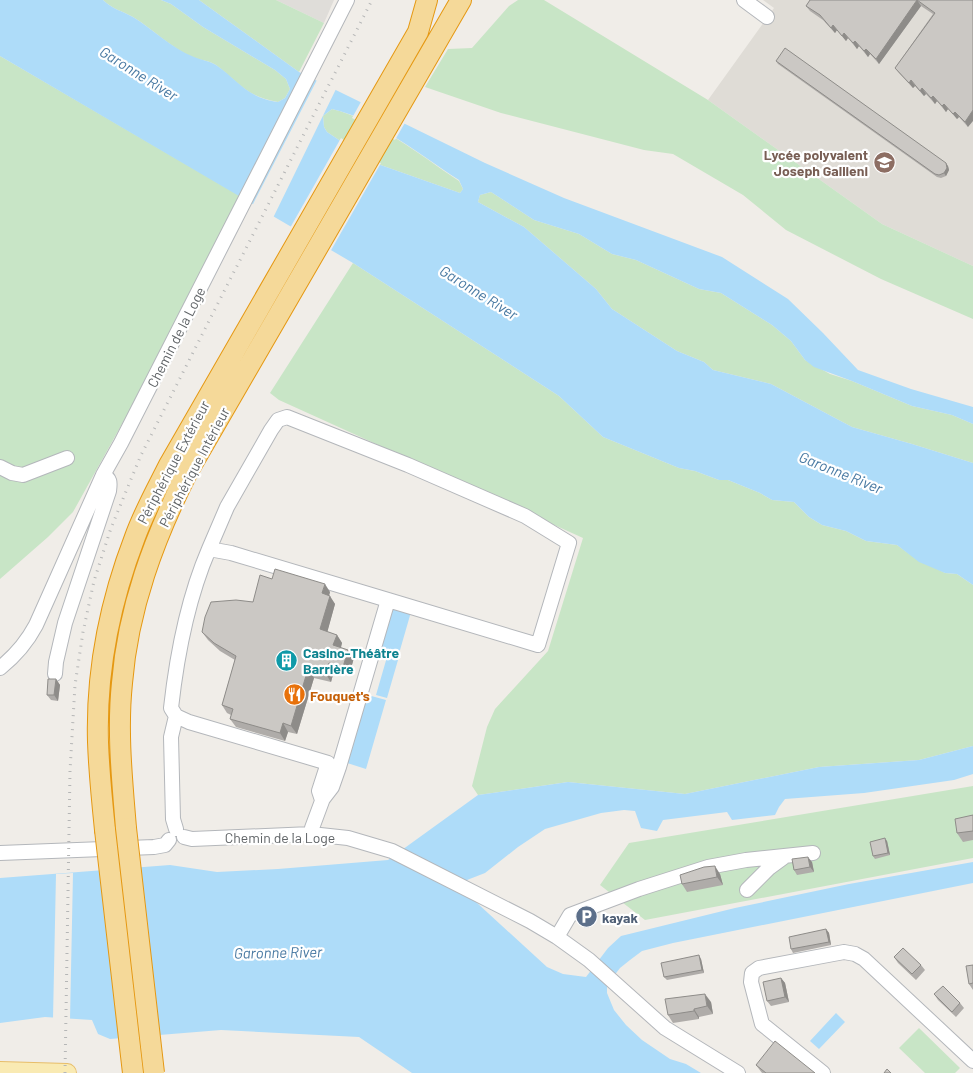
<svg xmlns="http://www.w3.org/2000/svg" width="973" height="1073" font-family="Barlow,sans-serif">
<rect width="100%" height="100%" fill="#f0ede8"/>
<!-- industrial -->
<path fill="#dfddd9" d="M276,0H334L324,23Z"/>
<!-- education -->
<path fill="#dfdcd6" d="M763,0H973V266L882,224L708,100L774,8Z"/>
<!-- green -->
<path fill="#c8e5c6" d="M103,0H161L171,4L203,27L275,70L286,79L290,89L285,98L278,102C246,97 239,82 216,65C210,61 201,60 194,58C171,48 154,30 133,17C122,11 112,9 103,0Z
M199,0H276L324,23L299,72Z
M518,0H544L708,100L882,224L973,266V319L881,279L786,230L743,195L673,154L644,150L501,113L425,87L448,49L472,48L509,6Z
M0,56L242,197L142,388L73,512L48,537L0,579Z
M332,109C377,120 420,155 459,181L463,189L460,193L372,162L327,132L324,127L323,116Z
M491,192L534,220L579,234L612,254L636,260L699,289L721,293L772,325L791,341L805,360L830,374L852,381L912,406L952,415L973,424V463L912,444L852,427L771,384L713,370L704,362L677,351L612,309L596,289L524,227L478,202L480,195Z
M353,263L559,396L603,437L679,468L695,471L719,480H728L760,493L772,500L794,502L809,517L822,525L846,531L866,541L897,545L908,553L945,573L957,574L973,585V746L919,760L819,767L685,794L568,782L478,795L472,786L487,727L495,709L548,651L583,538L279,400L270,393Z
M973,786V858L645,920L600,885L629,843Z
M919,1028L960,1068L955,1073H925L899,1048Z"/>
<!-- water -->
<path fill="#aedcf9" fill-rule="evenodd" d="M0,0H103C112,9 122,11 133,17C154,30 171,48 194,57C201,60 210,61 216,65C239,81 246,97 278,102L285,98L290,89L286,79L275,70L203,27L171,4L161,0H199L299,72L485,163L564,198L722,257L788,299L823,333L858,370L911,389L973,407V424L952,415L912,406L852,381L814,367L805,360L791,341L772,325L721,293L699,289L636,260L612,254L579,234L534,220L491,192L480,195L478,202L524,227L596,289L612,309L677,351L704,362L713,370L771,384L852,427L912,444L973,463V585L957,574L945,573L919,562L897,545L866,541L846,531L822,525L809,517L794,502L772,500L760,493L728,480H719L695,471L679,468L603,437L559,396L353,263L0,56ZM332,109C377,119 420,155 459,180L463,189L460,193L372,162L327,132L324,127L323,116Z
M389,606L411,612L398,657L376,651Z
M387,657L398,660L387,698L376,695Z
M364,694L386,700L366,769L344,762Z
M973,746V774L954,780L864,793L785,799L779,807L775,815L732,820L727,812L663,820L657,831L641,828L635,811L624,810L601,813L545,829L518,847L485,873L467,880L476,902L547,967L563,974L586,977L608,948L621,936L735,908L849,884L973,862V883L673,943L642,951L630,960L620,968L607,985V993L614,1010L626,1025L642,1040L670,1059L686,1064L701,1073H412L359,1037L221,1030L110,1039L98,1034L92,1020L45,1017L0,1023V878L170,865L217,872L278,869L388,860L478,795L568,782L685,794L819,767L919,760Z
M836,1013L845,1022L819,1049L810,1041Z"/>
<!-- pier -->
<path fill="#f0ede8" d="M318,78L337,87L273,218L252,206Z
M362,100L406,121L395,140L352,118Z
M341,138L373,160L381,163L330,252L290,228Z
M73,873L70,1020L53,1019L56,874Z"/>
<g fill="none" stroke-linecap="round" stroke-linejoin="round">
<defs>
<path id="minor" d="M744,0L767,17
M0,467L12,473L23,475L67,458
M209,549L231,553L388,600L339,767L332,787L322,800L319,791L328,763L189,722L176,716L171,708C177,654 187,600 209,549Z
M209,549L227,507L271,430L278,420L287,417L408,465L525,516L569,543L538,645L388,600
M0,668C15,656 27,642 36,625L103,475L121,443L347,0
M55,674L56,662L65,623L109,491C110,483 111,479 103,475
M176,829L173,819L171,737L176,716
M311,834L312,828L325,793
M184,837L192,839L311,834L348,838L392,851L530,921L557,937L589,960L665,1028L738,1073
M0,853L154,847L165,845L169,840
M747,890L769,868L784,857
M557,937L570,915L639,889L708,867L746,860L813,853
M823,1073L762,1024L751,982L752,973L759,968L844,952L855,954L864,959L973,1061"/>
<path id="major" d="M0,1071L67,1073"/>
<path id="highway" d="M126,828C122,779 117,731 122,683C128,608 154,539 187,473L461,0
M105,830C102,801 99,772 98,742C96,673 110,602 135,537C144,512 157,489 169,465L418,32L427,0"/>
</defs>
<!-- minor casing -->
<use href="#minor" stroke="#b4b7bb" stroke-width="16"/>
<!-- major casing -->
<use href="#major" stroke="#e7bd69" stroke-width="20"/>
<!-- highway casing -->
<use href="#highway" stroke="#e59812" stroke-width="22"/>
<!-- minor -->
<use href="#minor" stroke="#fff" stroke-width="14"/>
<!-- major -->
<use href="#major" stroke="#f9eab3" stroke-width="18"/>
<!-- highway -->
<use href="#highway" stroke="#f5d999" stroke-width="20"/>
<!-- rail -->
<path stroke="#b5b6b6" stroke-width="3" stroke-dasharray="1 6" stroke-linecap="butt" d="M65,1073L70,771L75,685L83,632L94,581L111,528L141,455L372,0"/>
<defs>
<path id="highway-bridge" d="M126,828L154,1073
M105,830L133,1073"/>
</defs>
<!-- highway-bridge casing -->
<use href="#highway-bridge" stroke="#e59812" stroke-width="22" stroke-linecap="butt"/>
<!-- highway-bridge -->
<use href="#highway-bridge" stroke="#f5d999" stroke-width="20"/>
</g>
<!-- wall -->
<path fill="#afaca9" d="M810,0H973L968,127L959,117L957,119L948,109L946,112L937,101L935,104L926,94L924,96L915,86L913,88L899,73L895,68L933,14L921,6L879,64L870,54L868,57L859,46L857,49L848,38L846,41L837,30L835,33L823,20L810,11L806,6Z
M776,61L948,166L949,170L946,176L941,178L937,177L778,64Z
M272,579L330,592L329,596L335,604L327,632L337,635L342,643L341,648L354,658L349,675L334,671L331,682L314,678L297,734L288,732L285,741L236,727L230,719L231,715L227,713L222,705L235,660L220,651L208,640L202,632L253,602Z
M56,679L60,685L58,701L51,700L47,695Z
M973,815V840L963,842L957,833Z
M887,841L890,855L875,859L873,856Z
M812,862L814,872L797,875L794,870Z
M720,874L723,885L687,892L682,884Z
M826,929L829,933L831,945L793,953L791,949Z
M894,957L921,965L925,970L916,980L898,963Z
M701,959L704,973L667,980L664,977Z
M973,965V990L969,984Z
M781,978L785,983L789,1002L771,1006L767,1001Z
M934,994L960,1003L964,1008L956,1017L938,1000Z
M711,1002L713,1014L699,1017V1019L673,1023L668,1015Z
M756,1065L815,1073H762Z"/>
<!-- shaded-wall -->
<path fill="#8e8c89" d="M917,0L921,6L879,64L876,59Z
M833,25L837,30L835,33L831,28Z
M844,33L848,38L846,41L842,36Z
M855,41L859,46L857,49L853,43Z
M866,49L870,54L868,57L864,51Z
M911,80L915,86L913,88L909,83Z
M922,88L926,94L924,96L920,91Z
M933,96L937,101L935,104L931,98Z
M944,104L948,109L946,112L942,106Z
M973,110V121L968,127L965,122Z
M955,112L959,117L957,119L953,114Z
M946,163L948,166L949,170L946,176L944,173Z
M325,584L330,592L327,602L322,593Z
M330,596L335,604L326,637L320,629Z
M337,635L342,643L339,653L333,645Z
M348,650L354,658L349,675L343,667Z
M329,663L334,671L331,682L325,673Z
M308,669L314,678L297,734L291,726Z
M56,679L60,685L58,701L54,695Z
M283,723L288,732L285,741L280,733Z
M885,838L887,841L890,855L888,853Z
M808,857L812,862L814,872L810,867Z
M715,866L720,874L723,885L717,877Z
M826,929L829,933L831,945L829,942Z
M699,955L701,959L704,973L702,970Z
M781,978L785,983L789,1002L785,997Z
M705,994L711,1002L713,1014L707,1006Z
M694,1009L699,1017V1019L694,1011Z"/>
<!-- building -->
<path fill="#cbc8c4" stroke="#8e8c89" d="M810,0H973V110L965,122L955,112L953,114L944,104L942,106L933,96L931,98L922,88L920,91L911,80L909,83L895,68L935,13L917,0L876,59L866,49L864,51L855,41L853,43L844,33L842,36L833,25L831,28L820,15L806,6Z
M785,48L946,163L947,168L944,173L939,175L935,174L776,61Z
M275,569L325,584L322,593L330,596L320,629L337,635L333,645L348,650L343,667L329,663L325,673L308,669L291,726L283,723L280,733L230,719L233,709L222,705L236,656L214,643L202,632L205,617L211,602L236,600L253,602L260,575L272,579Z
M48,679H56L54,695H47Z
M973,815V831L957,833L955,819Z
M885,838L888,853L873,856L870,842Z
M808,857L810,867L794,870L792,859Z
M715,866L717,877L682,884L680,875L704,867Z
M826,929L829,942L791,949L789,937Z
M903,948L921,965L912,974L894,957Z
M699,955L702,970L664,977L661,963Z
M973,965V983L969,984L966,966Z
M781,978L785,997L767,1001L763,982Z
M943,986L960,1003L952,1012L934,994Z
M705,994L707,1006L694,1009V1011L668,1015L665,999Z
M775,1041L815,1073H766L756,1065Z
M887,1069L891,1073H884Z"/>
<!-- icons -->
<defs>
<symbol id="school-disc" viewBox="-11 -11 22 22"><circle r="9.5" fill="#8d6e63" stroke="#fff"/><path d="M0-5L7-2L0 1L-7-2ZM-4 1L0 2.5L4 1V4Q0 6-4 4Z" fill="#fff"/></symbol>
<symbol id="building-disc" viewBox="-11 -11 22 22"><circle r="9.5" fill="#0f9aa8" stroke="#fff"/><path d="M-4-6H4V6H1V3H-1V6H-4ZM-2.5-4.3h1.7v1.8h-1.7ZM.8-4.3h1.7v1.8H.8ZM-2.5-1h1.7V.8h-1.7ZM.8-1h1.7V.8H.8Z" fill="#fff"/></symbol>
<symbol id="restaurant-disc" viewBox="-11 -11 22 22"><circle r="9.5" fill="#e8710a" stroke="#fff"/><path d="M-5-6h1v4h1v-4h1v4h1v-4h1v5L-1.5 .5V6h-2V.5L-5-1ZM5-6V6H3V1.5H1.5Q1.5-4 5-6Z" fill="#fff"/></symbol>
<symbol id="parking-disc" viewBox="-11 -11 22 22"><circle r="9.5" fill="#5c6f8a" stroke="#fff"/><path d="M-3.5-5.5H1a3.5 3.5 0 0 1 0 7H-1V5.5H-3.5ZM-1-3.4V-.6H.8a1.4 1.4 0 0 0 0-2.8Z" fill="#fff"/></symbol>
</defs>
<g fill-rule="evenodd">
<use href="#school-disc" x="872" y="150" width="25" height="25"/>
<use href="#building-disc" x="274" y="648" width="25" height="25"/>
<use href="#restaurant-disc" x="282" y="682" width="25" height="25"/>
<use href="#parking-disc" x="574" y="904" width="25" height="25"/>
</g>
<g text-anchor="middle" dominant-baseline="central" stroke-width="4.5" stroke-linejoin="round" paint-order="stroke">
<!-- education labels -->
<g font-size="14" font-weight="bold" fill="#785e54" stroke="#fff" text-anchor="end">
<text x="868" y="154">Lycée polyvalent<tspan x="868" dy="16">Joseph Gallieni</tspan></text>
</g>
<!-- street labels -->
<g font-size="14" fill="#5f6366" stroke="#fff">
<text transform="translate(176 337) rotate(-63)">Chemin de la Loge</text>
<text transform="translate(173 462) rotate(-62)">Périphérique Extérieur</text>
<text transform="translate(194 467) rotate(-62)">Périphérique Intérieur</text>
<text x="280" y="837">Chemin de la Loge</text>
</g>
<!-- culture labels -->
<g font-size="14" font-weight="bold" fill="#0d838f" stroke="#fff" text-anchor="start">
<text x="303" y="652">Casino-Théâtre<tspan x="303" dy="16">Barrière</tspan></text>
</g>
<!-- food labels -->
<g font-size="14" font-weight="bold" fill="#c56008" stroke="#fff" text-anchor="start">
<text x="310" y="695">Fouquet's</text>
</g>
<!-- service labels -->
<g font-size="14" font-weight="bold" fill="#4e5e75" stroke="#fff" text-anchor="start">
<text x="602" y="917">kayak</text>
</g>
<!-- water labels -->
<g font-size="15" font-style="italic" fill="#4879a2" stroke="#fff">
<text transform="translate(139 73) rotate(32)">Garonne River</text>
<text transform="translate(479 292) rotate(32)">Garonne River</text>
<text transform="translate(841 472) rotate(22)">Garonne River</text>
<text transform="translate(278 952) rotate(-1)">Garonne River</text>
</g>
</g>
</svg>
